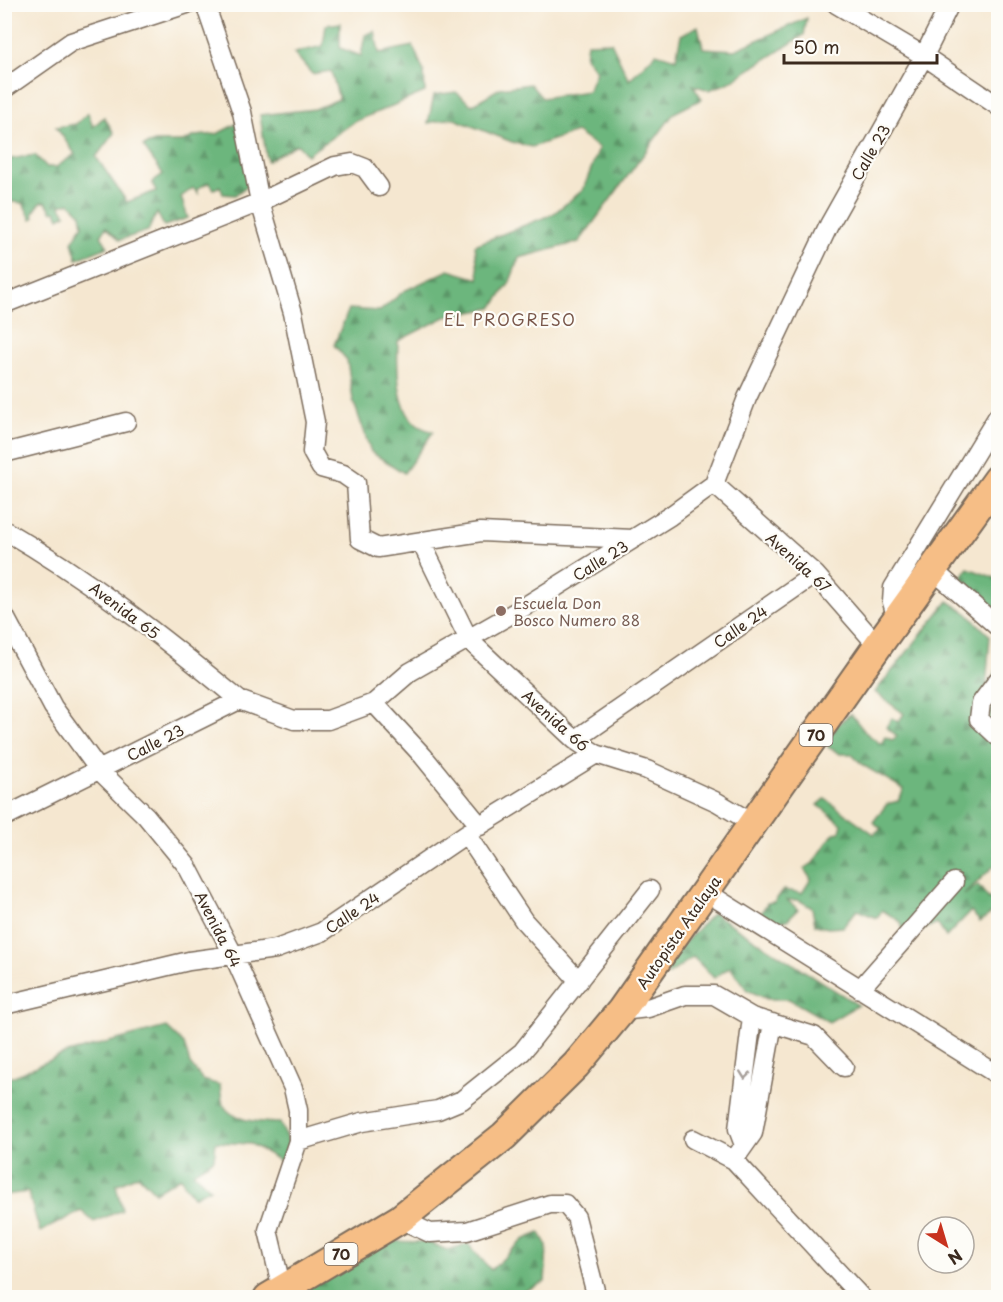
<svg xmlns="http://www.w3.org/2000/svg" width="1003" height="1302" font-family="'Playpen Sans',sans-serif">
<defs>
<pattern id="forest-firs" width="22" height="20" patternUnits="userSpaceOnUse" patternTransform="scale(1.5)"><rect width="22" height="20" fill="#6cb67d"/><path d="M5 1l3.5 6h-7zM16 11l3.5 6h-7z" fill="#5a9466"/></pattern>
</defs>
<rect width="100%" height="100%" fill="#fdfcf7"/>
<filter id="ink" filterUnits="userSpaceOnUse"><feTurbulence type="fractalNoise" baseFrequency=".0167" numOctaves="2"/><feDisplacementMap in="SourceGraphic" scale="12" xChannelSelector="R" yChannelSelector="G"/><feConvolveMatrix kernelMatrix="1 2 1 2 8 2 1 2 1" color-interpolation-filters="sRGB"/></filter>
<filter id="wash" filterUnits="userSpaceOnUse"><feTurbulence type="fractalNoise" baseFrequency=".008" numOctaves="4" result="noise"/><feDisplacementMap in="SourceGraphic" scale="24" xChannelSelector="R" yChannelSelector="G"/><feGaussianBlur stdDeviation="1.35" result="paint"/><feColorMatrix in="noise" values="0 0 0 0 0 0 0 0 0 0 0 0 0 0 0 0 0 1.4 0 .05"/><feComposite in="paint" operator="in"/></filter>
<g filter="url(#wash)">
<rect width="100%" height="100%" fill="#f5e7d0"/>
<!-- forest -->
<path fill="url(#forest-firs)" stroke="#54704e" stroke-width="1.5" d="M807,18L804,35L728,83L709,90L693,85L702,99L674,113L579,242L519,258L509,284L492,308L445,317L398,341C397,364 396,407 416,424C420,428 428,430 433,432L404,473L371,452L353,400L347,360L334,345L349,309L380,311L404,291L449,270L479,279L475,245L553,214L583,190L599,148L576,132L532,147L512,142L452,118L428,123L434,95L456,92L472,105L500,88L530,84L542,98L588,91L596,71L585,56L587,43L611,42L629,80L656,53L676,59L681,35L698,26L703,48L735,50Z
M340,23V48L361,56L365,35L375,31L379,53L413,46L424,72L425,92L354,122L307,155L297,144L267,161L260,115L315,109L339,99L331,71L312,74L294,53L323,46L326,25Z
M88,113L93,127L104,117L114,133L96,157L127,202L156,191L152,182L163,174L143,146L155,142H183L195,136L217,134L240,122L252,182L235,195L223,194L220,186L214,189L209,182L197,189L198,193L193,188L181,197L188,218L164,226L157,213L148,231L120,240L106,227L101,236L108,247L77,259L72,242L83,225L81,214L70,203L60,205L66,214L59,218L56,211L52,212L46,202H41L33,213L34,218L31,219L23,203L5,201L4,160L35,155L47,167H56L75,154L56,127L76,124Z
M968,568L998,579V610L957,581Z
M948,601L967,613L990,636L986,687L998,668V862L964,895L978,885L989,899L997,896V909L980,922L971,911L946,937L937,923L914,934L903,931L901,922L882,910L877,918L857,910L843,927L828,928L815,925L812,908L799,900H787L798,909L787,920L772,924L759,917L767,903L774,902L784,890L802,893L811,879L804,869L813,863L834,833L840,832L842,824L818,805L825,799L874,834L881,828L873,822L887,804L898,801L904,789L864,766L851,754H840L828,747C830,732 838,722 851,714L865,732L881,744L885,737L892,740L897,736L886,727L892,718L898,722L904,714L875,692Z
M713,913L858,1005L829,1022L789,999H767L747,990L730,967L714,978L693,957L668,975L666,962Z
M166,1027L184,1044L190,1064L203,1080L220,1085C221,1091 221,1099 223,1104C232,1123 263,1122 280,1123L289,1144L284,1163L251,1144L216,1142L214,1159L193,1172L210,1188L193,1197L180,1177L155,1192L138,1175L116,1185L122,1210L94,1222L81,1211L40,1232L28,1192L5,1195V1080L64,1054Z
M540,1233L547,1246L545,1282L519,1293L522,1297L294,1298L378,1241L428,1242L447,1250L468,1244L491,1270L523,1240Z"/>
</g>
<g filter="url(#ink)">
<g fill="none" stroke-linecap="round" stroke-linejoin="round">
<defs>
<path id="minor" d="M205,4L242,112L260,202L293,313L315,422L312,452L321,468L343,474L356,483L360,539L378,548L481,532L633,539
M836,4L924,56L998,106
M4,89L71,42L187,4
M4,304L260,202L335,166L352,163L365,168L379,187
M4,453L126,422
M714,484L815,574L878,646
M4,530C89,579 164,638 239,700
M421,542L469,640L575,740L596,754L647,770L717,802L754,824
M933,570L998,627
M4,615L53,707L99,770L146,816L187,866L233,954L293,1088L298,1110V1141L268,1230L282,1289
M897,619L892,602L893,588L998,416
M998,680L981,703L979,719L998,737
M374,703L423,756L480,826
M575,740L815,574
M4,817L239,700L294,720H328L374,703L410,672L524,607L670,516L714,484L747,398L829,225L924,56L950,4
M466,834L524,921L579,981
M706,892L998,1075
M860,989L954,882
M4,1005L189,961L276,949L322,932L466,834L596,754
M621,1011L648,1008L685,995H714L752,1017L814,1036L844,1067
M693,1139L734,1160L862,1298
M298,1141L362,1122L438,1110L462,1100L522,1052L650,890
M744,1145L738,1129L752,1017
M734,1160L753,1133L773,1023
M400,1219L430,1233L467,1231L550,1204H565L576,1217L597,1298"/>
<path id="primary" d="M268,1298L400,1219L504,1136L576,1065L621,1011L884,637L998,479"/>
</defs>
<!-- minor casing -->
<use href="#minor" stroke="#7c6c5c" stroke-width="21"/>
<!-- primary casing -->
<use href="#primary" stroke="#7c6c5c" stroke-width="32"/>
<!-- minor -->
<use href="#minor" stroke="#fff" stroke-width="18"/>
<!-- primary -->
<use href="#primary" stroke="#f6be86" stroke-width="28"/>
</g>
<!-- one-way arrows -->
<defs><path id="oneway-chevron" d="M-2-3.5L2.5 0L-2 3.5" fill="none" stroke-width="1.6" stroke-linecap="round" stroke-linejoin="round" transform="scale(1.5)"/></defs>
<use stroke="#a79f9a" href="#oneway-chevron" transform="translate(745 1075) rotate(96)"/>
</g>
<!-- markers -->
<circle fill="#8d6e63" stroke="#fdfcf7" stroke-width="2" cx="501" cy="611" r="6"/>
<g text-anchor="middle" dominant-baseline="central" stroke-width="4.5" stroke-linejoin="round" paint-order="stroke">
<!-- shield labels -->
<g fill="#fdfcf7" stroke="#75695f" stroke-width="1.5">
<rect x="799.5" y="724" width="33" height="22" rx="4.5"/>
<rect x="324.5" y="1243" width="33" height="22" rx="4.5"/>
</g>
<g font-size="14" font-weight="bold" fill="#3b2a1e">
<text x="816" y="735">70</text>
<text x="341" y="1254">70</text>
</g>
<!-- street labels -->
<g font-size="15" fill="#3b2a1e" stroke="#fdfcf7">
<text transform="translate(870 152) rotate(-60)">Calle 23</text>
<text transform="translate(600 560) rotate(-32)">Calle 23</text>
<text transform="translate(799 562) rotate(42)">Avenida 67</text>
<text transform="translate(125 610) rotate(37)">Avenida 65</text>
<text transform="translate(740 626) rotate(-35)">Calle 24</text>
<text transform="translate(556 720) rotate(42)">Avenida 66</text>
<text transform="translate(155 742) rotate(-27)">Calle 23</text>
<text transform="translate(352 912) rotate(-34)">Calle 24</text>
<text transform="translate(219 929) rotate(63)">Avenida 64</text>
<text transform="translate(678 932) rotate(-55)">Autopista Atalaya</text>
</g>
<!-- education labels -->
<g font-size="15" fill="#785e54" stroke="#fdfcf7" text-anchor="start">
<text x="513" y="602">Escuela Don<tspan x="513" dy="17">Bosco Numero 88</tspan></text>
</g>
<!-- neighbourhood labels -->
<g font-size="16" letter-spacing="1.5" fill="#79574a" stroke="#fdfcf7">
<text x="510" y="319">EL PROGRESO</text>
</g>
</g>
<!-- margin -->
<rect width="1003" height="1302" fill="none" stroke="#fdfcf7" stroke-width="24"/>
<!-- north arrow -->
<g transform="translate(946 1245) rotate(143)"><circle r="28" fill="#fdfcf7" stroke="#afa8a0" stroke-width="1.5"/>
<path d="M0-4.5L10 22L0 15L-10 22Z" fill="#c8321e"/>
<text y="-9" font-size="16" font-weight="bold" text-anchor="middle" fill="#3b2a1e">N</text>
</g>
<!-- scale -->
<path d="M784 54v9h153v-9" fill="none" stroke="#3b2a1e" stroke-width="3"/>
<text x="793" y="54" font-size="18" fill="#3b2a1e" stroke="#fdfcf7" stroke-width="4.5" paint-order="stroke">50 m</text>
</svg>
